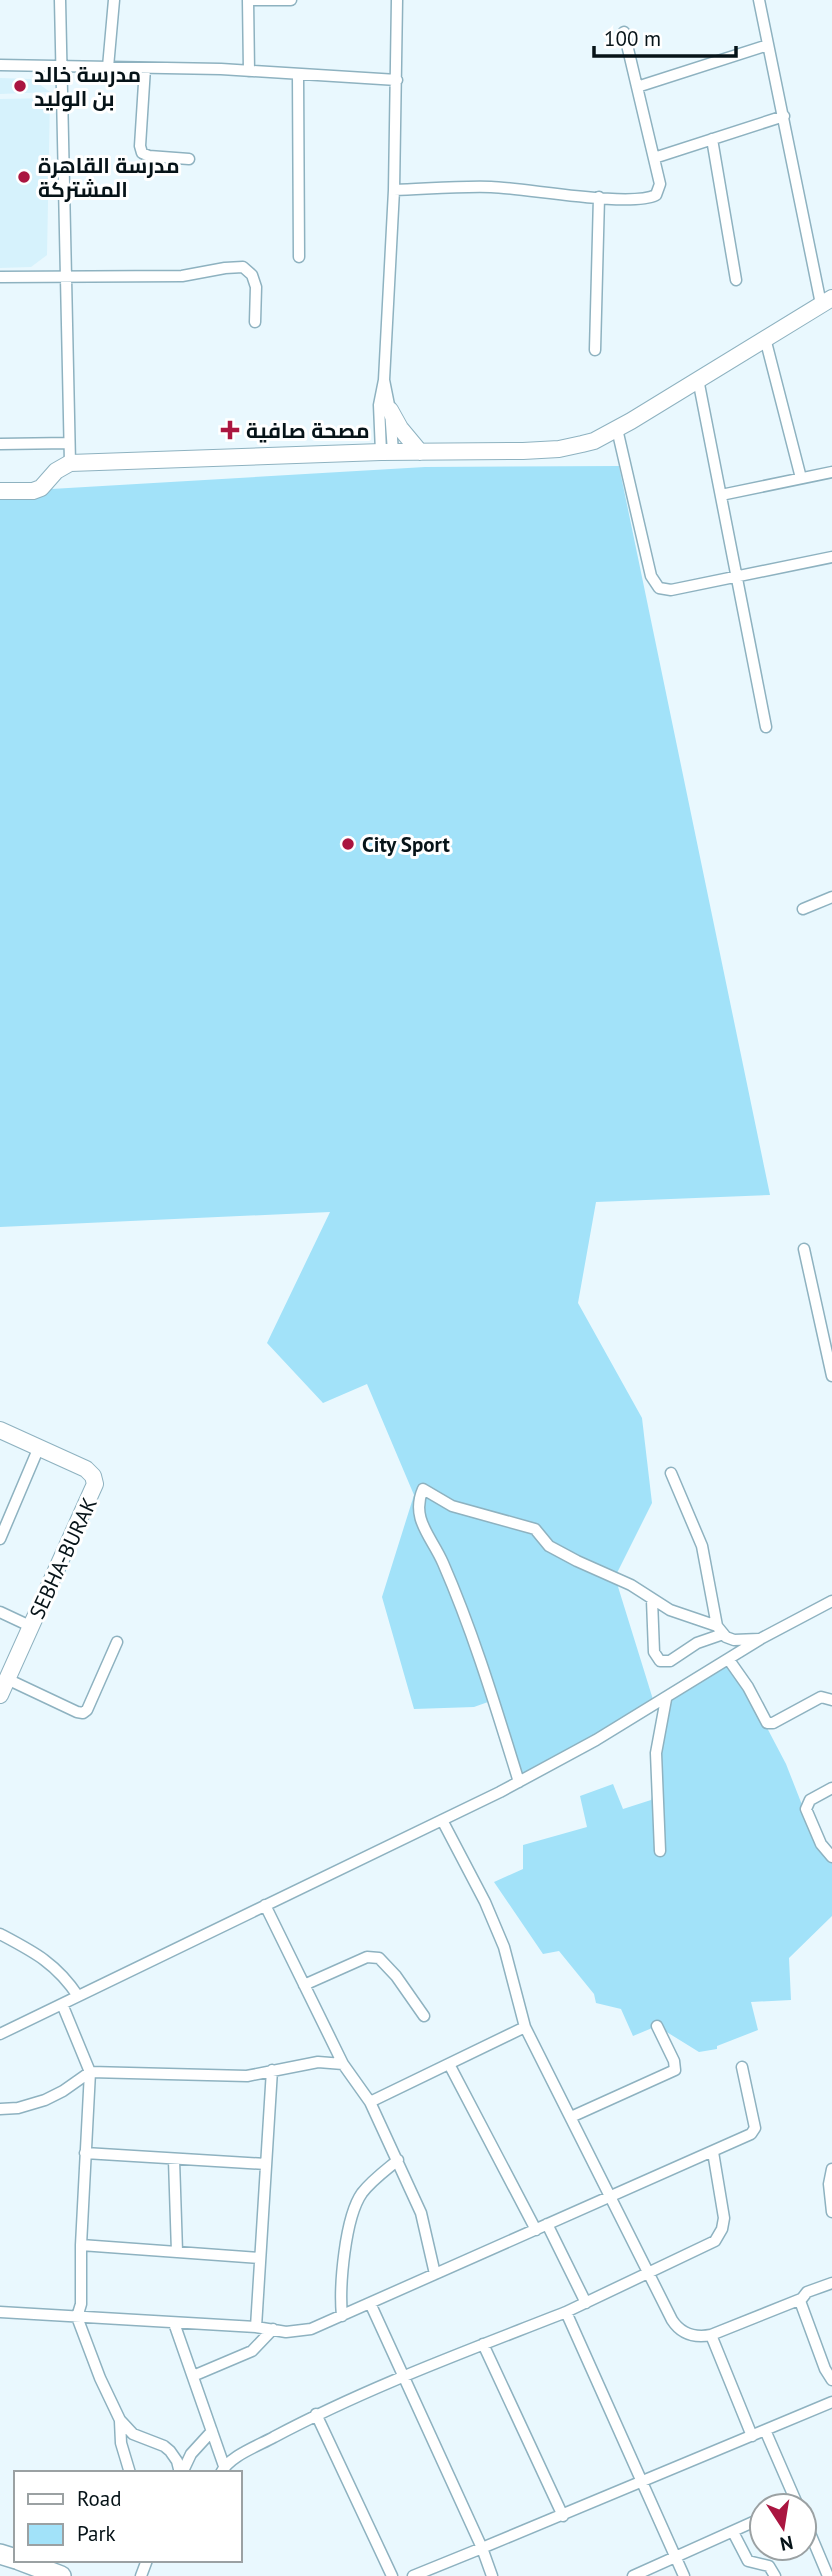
<svg xmlns="http://www.w3.org/2000/svg" width="832" height="2576" font-family="'PT Sans',Cairo,sans-serif">
<rect width="100%" height="100%" fill="#e9f8fe"/>
<!-- built -->
<path fill="#d6f2fc" d="M0,78L32,79L50,92L0,94Z
M50,98L47,255L31,267L0,268V99Z"/>
<!-- green -->
<path fill="#a2e2f9" d="M619,466L770,1195L596,1202L578,1303L642,1418L652,1503L615,1577L655,1706L515,1784L488,1702L474,1707L414,1709L382,1597L414,1495L367,1384L323,1403L267,1343L330,1212L0,1227V492L425,467Z
M732,1661L786,1764L815,1838L832,1861V1916L789,1958L791,2000L751,2002L758,2030L717,2046V2049L699,2052L657,2026L633,2036L621,2009L596,2003L594,1994L559,1951L543,1954L494,1882L523,1869V1845L587,1827L580,1796L613,1784L623,1809L651,1800L656,1784L666,1699Z"/>
<g fill="none" stroke-linecap="round" stroke-linejoin="round">
<defs>
<path id="street" d="M60,0L70,463
M248,0L249,71
M249,0H291
M759,0L821,304
M0,65L221,69L397,80
M108,67L114,0
M145,68L140,146L142,153L149,156L189,159
M298,74L299,257
M637,87L768,45
M712,139L736,280
M654,158L784,116
M394,190C426,189 459,186 491,187C526,188 630,208 656,195L660,184L624,32
M0,277L182,276L225,268L243,267L252,275L256,287L255,322
M765,338L801,478
M595,350L599,197
M698,379L766,727
M384,380L390,410L393,452
M617,429L651,576L659,588L671,590L832,557
M0,444L69,443
M381,452L379,405L384,380L394,190L397,0
M721,495L832,472
M803,909L832,897
M804,1249L832,1376
M671,1473L702,1546L717,1626L726,1637L734,1640L759,1639
M0,1539L39,1447
M652,1600L654,1652L660,1661H670L697,1643L723,1634
M0,1612L32,1627
M729,1660L748,1687L767,1723H773L821,1697L832,1700
M7,1679L77,1712L83,1713L87,1710L117,1642
M519,1782C496,1708 474,1634 443,1563C432,1537 410,1519 423,1489L452,1506L535,1529L549,1546L577,1561L631,1585L670,1610L717,1626
M832,1788L810,1800L806,1809L821,1844L832,1857
M442,1820L485,1902L504,1947L525,2027
M660,1851L656,1753L666,1699
M265,1905L343,2064L370,2102L525,2027L672,2320C681,2334 695,2338 711,2335L752,2436
M0,1934C34,1952 56,1963 78,1996
M304,1985L367,1957L379,1958L396,1976L424,2016
M62,2004L90,2072L81,2245V2304L77,2317L100,2378L120,2420L133,2434L164,2446L170,2451L177,2461L180,2473
M0,2034L500,1792L596,1740L762,1638L832,1601
M449,2064L536,2230
M370,2102L421,2213L435,2274
M0,2109L18,2108L45,2100L63,2091L90,2072L247,2076L318,2062L343,2064
M571,2117L675,2070L674,2061L657,2026
M85,2153L266,2164
M174,2160L177,2252
M832,2169L829,2184L832,2212
M547,2224L586,2303
M81,2245L260,2258
M832,2283L807,2292L800,2301L825,2369L832,2380
M370,2303L482,2548L765,2430L798,2506
M0,2312L256,2327L286,2332L311,2329L751,2134L755,2128L742,2067
M342,2316C339,2286 345,2217 362,2193C372,2180 386,2170 398,2160
M174,2323L224,2466
M256,2327L272,2070
M711,2335L801,2299
M483,2344L563,2516
M193,2376L252,2351L273,2329
M316,2414L392,2576
M120,2421L121,2443L130,2473
M765,2430L832,2402
M182,2473L191,2454L212,2431
M221,2473C229,2456 258,2446 274,2437C368,2387 467,2351 566,2312
M804,2519L828,2576
M733,2532L748,2561L769,2566L775,2576
M141,2576L147,2560
M413,2576L482,2548L492,2576
M633,2576L762,2518
M684,2576L566,2312L715,2241L722,2229L724,2218L713,2152"/>
<path id="secondary" d="M390,410L400,428L420,452
M0,491H33L41,488L56,471L70,463L381,452L523,451L559,449L582,444L594,441L631,421L832,298
M0,1430L86,1469L93,1476L95,1484L0,1695"/>
<path id="highway" d="M0,2554L16,2559
M19,2560L61,2576"/>
</defs>
<!-- street casing -->
<use href="#street" stroke="#8eb2c0" stroke-width="13"/>
<!-- secondary casing -->
<use href="#secondary" stroke="#8eb2c0" stroke-width="18"/>
<!-- highway casing -->
<use href="#highway" stroke="#8eb2c0" stroke-width="22"/>
<!-- street -->
<use href="#street" stroke="#fff" stroke-width="10"/>
<!-- secondary -->
<use href="#secondary" stroke="#fff" stroke-width="16"/>
<!-- highway -->
<use href="#highway" stroke="#fff" stroke-width="19"/>
</g>
<!-- markers -->
<g fill="#aa1540" stroke="#fff" stroke-width="2.5">
<circle cx="20" cy="86" r="7"/>
<circle cx="24" cy="177" r="7"/>
<path d="M226.5 419.5h7v7h7v7h-7v7h-7v-7h-7v-7h7z"/>
<circle cx="348" cy="844" r="7"/>
</g>
<g text-anchor="middle" dominant-baseline="central" stroke-width="6" stroke-linejoin="round" paint-order="stroke">
<!-- poi labels -->
<g font-size="21" font-weight="bold" fill="#061318" stroke="#fff" text-anchor="start">
<text x="34" y="74">مدرسة خالد<tspan x="34" dy="24">بن الوليد</tspan></text>
<text x="38" y="165">مدرسة القاهرة<tspan x="38" dy="24">المشتركة</tspan></text>
<text x="246" y="430">مصحة صافية</text>
<text x="362" y="844">City Sport</text>
</g>
<!-- street labels -->
<g font-size="21" fill="#061318" stroke="#fff">
<text transform="translate(63 1558) rotate(-65)">SEBHA-BURAK</text>
</g>
</g>
<!-- legend -->
<rect x="14" y="2471" width="228" height="91" fill="#ffffff" stroke="#9ba1a3" stroke-width="2"/>
<rect x="28" y="2494" width="35" height="10" fill="#ffffff" stroke="#9ba1a3" stroke-width="2"/>
<text x="77" y="2506" font-size="21" fill="#061318">Road</text>
<rect x="28" y="2524" width="35" height="21" fill="#a2e2f9" stroke="#9ba1a3" stroke-width="2"/>
<text x="77" y="2541" font-size="21" fill="#061318">Park</text>
<!-- north arrow -->
<g transform="translate(783 2527) rotate(168)"><circle r="33" fill="#ffffff" stroke="#9ba1a3" stroke-width="2"/>
<path d="M0-5L12 26L0 18L-12 26Z" fill="#aa1540"/>
<text y="-10" font-size="19" font-weight="bold" text-anchor="middle" fill="#061318">N</text>
</g>
<!-- scale -->
<path d="M594 46v10h142v-10" fill="none" stroke="#061318" stroke-width="3.5"/>
<text x="604" y="46" font-size="21" fill="#061318" stroke="#ffffff" stroke-width="5" paint-order="stroke">100 m</text>
</svg>
